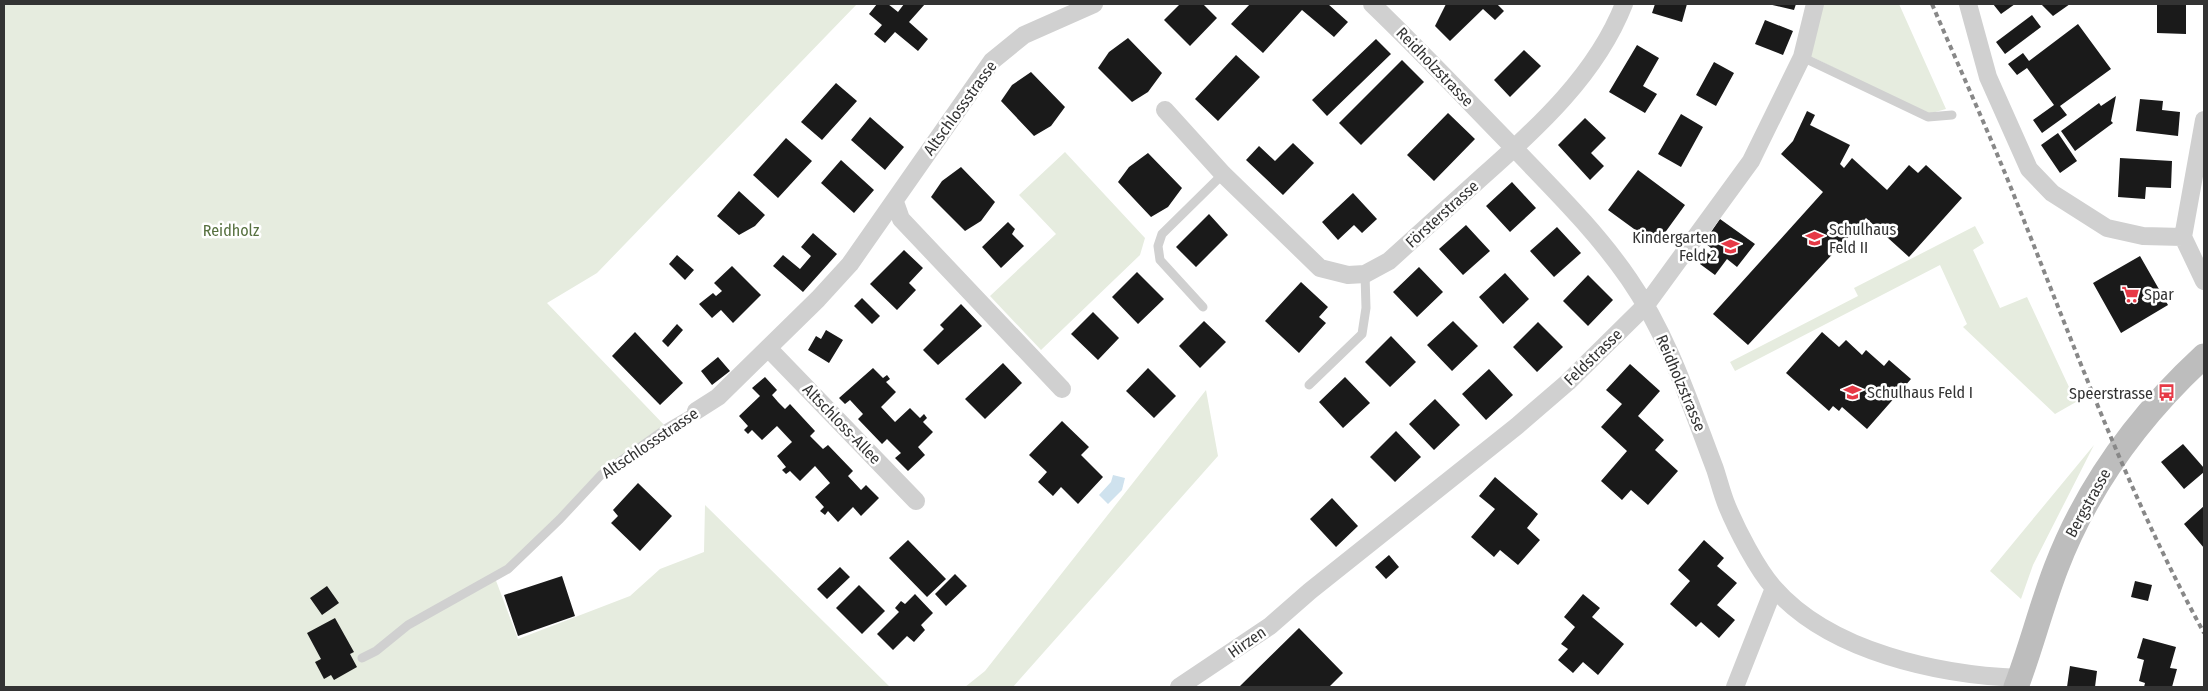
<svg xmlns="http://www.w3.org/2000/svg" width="2208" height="691" font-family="'Fira Sans Condensed',sans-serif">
<rect width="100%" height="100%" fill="#fff"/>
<!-- green -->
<path fill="#e6ecdf" d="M4,4H857L597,273L547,303L667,428L601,475L495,578L518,639L630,596L660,569L704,552L705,505L890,687H4Z
M1820,4H1899L1946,109L1928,114L1806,54Z
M1065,152L1145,238L1140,255L1041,350L990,296L1056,234L1019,195Z
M1975,226L1984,243L1973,250L2000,308L2027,297L2076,402L2055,414L1963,327L1967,324L1940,265L1735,371L1730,362L1858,296L1854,288Z
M1206,390L1218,456L1013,687H965L985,671Z
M2094,445L2033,565L2021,599L1990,571Z"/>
<!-- water -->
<path fill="#cfe2ee" d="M1113,475L1125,478L1122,490L1108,504L1099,495L1111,482Z"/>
<!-- building -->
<path fill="#1a1a1a" d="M877,4H888L898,12L904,4H925L909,22L928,39L918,51L895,32L885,43L874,34L882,25L869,14Z
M1180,4H1203L1217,18L1190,46L1164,20Z
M1250,4H1328L1348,22L1334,37L1302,10L1263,53L1231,24Z
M1446,4H1497L1504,11L1495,20L1483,9L1450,41L1435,26Z
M1655,4H1687L1682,22L1652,13Z
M1768,4H1796L1794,10Z
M1993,4H2015L2001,14Z
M2041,4H2070L2053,16Z
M2157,4H2186V34L2157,33Z
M2032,15L2041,27L2005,54L1996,42Z
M1765,20L1793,31L1783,55L1755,44Z
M2078,24L2111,69L2060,106L2067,115L2042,133L2033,120L2054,105L2027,68L2017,75L2008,64L2023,53L2029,61Z
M1128,38L1162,73L1148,92L1132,102L1098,68L1109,52Z
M1376,39L1391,54L1327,116L1312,100Z
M1637,45L1659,58L1643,86L1657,94L1645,113L1609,92Z
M1524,50L1541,66L1510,97L1494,80Z
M1236,55L1260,77L1218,121L1195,99Z
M1402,60L1424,82L1361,145L1339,123Z
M1714,62L1734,73L1716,106L1696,95Z
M1031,72L1065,107L1051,126L1034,136L1001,101L1012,85Z
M836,83L857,101L822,140L801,122Z
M2116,96L2111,121L2113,123L2075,151L2061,131L2099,103L2101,106Z
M2140,99L2163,101L2162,110L2180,112L2178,136L2136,131Z
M1807,111L1815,115L1810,125L1850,145L1840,164L1844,168L1852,158L1887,190L1909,165L1918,173L1926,165L1962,198L1909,257L1866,218L1748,345L1713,314L1823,192L1781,154L1793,141Z
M1448,113L1475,139L1434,181L1407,155Z
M1681,114L1703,127L1681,167L1658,154Z
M870,117L904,147L885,170L851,140Z
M1585,118L1606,138L1591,153L1604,166L1590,180L1558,145Z
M2058,133L2077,161L2060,173L2041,145Z
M786,138L812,161L778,198L753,175Z
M1293,143L1314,163L1283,195L1246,160L1259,146L1275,161Z
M1148,153L1182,188L1168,207L1151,217L1118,182L1129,167Z
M2120,158L2172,161L2171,188L2146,187L2145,199L2118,197Z
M841,160L874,190L854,213L821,183Z
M961,167L995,202L981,221L965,231L931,197L942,181Z
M1638,170L1685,205L1656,245L1608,210Z
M1512,182L1536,208L1510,232L1486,206Z
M739,191L765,215L755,226L739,235L717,216Z
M1353,193L1377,219L1362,233L1354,225L1338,240L1322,222Z
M1209,214L1228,235L1196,267L1176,247Z
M1720,219L1755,244L1737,267L1727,259L1715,275L1700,264L1711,248L1704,242Z
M1008,222L1015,229L1012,234L1024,246L1001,268L982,247Z
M1466,225L1490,251L1463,275L1439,249Z
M1557,227L1581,253L1554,277L1530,251Z
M813,233L837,254L803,292L773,266L783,255L800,269L811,256L801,247Z
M904,250L923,268L909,283L916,290L897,310L870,284Z
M677,255L694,270L685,280L669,264Z
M2140,256L2168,305L2121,333L2093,283Z
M732,266L761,295L733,323L721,310L712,318L699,304L713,293L716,296L722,291L714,283Z
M1419,267L1443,292L1417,317L1393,292Z
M1137,272L1164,299L1138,324L1112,297Z
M1505,273L1529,299L1503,324L1479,297Z
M1588,275L1613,300L1588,326L1563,301Z
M1301,282L1328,307L1319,317L1326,323L1299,353L1265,321Z
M862,298L880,316L872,324L854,306Z
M961,304L982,326L938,365L923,350L944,329L940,325Z
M1093,312L1119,338L1098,360L1071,334Z
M1204,321L1226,342L1200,368L1179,346Z
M1453,321L1478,346L1452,371L1427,345Z
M1538,322L1563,347L1537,372L1513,347Z
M677,324L683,330L668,347L662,341Z
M826,330L843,340L829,363L808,350L816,336L821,339Z
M635,332L683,383L660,405L612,356Z
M1822,332L1839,347L1846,340L1862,355L1866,350L1884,366L1889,360L1911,379L1867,429L1842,407L1839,411L1833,406L1829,411L1786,373Z
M1391,336L1416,362L1390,387L1365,362Z
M718,357L730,371L712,385L701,371Z
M1003,363L1022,383L985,419L965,399Z
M1630,364L1660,391L1638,416L1664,440L1655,450L1678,471L1648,505L1631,490L1622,500L1601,481L1627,451L1601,427L1622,404L1606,390Z
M873,368L883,378L887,375L890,379L886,382L896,392L881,407L895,422L910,408L920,418L924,414L927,418L923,422L933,432L918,447L925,455L908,471L895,458L901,453L887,439L882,444L858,419L863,414L850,400L845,404L839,398Z
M1148,368L1176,396L1154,418L1126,391Z
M1489,369L1513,395L1486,420L1462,394Z
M765,377L777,390L772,395L778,402L785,409L790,404L815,431L810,436L823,449L828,445L853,471L848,476L861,490L866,485L879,498L861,516L853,507L838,522L828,511L825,515L820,511L824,507L815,497L830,483L815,466L800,481L790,471L786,474L782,470L786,467L777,456L792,442L777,426L762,440L752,430L748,434L744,430L748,426L739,416L760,396L752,388Z
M1345,377L1370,403L1343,428L1319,402Z
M1435,399L1460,425L1434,450L1409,424Z
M1062,421L1089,447L1081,455L1103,477L1078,504L1061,487L1053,496L1038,482L1047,472L1029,455Z
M1396,431L1421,457L1395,482L1370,457Z
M2183,444L2204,468V472L2184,489L2161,462Z
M1495,477L1538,514L1527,528L1540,540L1518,565L1500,550L1494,557L1471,537L1495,509L1479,496Z
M638,483L672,516L640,551L611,523L618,516L613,510Z
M1332,498L1358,526L1336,547L1310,519Z
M2204,506V548L2184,524Z
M908,540L946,579L927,597L889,558Z
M1704,540L1724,558L1717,566L1737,583L1717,605L1735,620L1719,638L1701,622L1696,627L1670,604L1690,581L1678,570Z
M1389,555L1399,567L1386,579L1375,567Z
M840,567L850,577L827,599L817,589Z
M955,574L967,586L946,606L935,594Z
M562,576L575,616L518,636L504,595Z
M2135,581L2152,585L2148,601L2131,597Z
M859,585L885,611L862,634L836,608Z
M327,586L339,603L322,615L310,598Z
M915,594L933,613L921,625L925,630L914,642L907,636L893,650L877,634L899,612L895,608L901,601L905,604Z
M1583,594L1600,608L1592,617L1624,644L1598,675L1583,662L1573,673L1558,660L1568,649L1561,644L1575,627L1564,617Z
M335,618L354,652L350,654L357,667L334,680L331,675L324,679L315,662L321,659L307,633Z
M1299,628L1343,673L1329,687H1239Z
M2143,638L2176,647L2170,668L2177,669L2172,687H2144L2145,683L2139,681L2144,660L2137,658Z
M2070,666L2097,671L2095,687H2067Z"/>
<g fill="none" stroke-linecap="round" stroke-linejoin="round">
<!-- service -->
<path stroke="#d0d0d0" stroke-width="9" d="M1802,57L1928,117L1952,115
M1203,307L1160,260L1158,246L1162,234L1223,174
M1309,385L1362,334L1366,308L1365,274
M362,658L376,651L408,625L508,569L560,519L601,475L667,428L696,411"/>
<!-- minor -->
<path stroke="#d0d0d0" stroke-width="18" d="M1372,4C1421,51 1467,100 1515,149C1555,191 1596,231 1629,279C1669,337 1690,404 1715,469C1719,481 1722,494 1727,506C1737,530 1757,569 1774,588C1830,652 1939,675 2020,678
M1968,4L1988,77L2029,169L2052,193L2107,228L2143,236L2183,237
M1165,110L1223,174L1320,268L1348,275L1365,274L1389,261C1421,232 1452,204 1483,176C1539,126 1596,75 1624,4
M2204,120L2183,237L2204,281
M895,202L901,219L1062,389
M768,348L916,501
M696,411L718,397L818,299L850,264L992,61L1024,35L1094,4
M1179,687L1270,626L1310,591L1517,426L1568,382L1646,305L1751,161L1802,57L1815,4
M1735,687L1774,588"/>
<!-- secondary -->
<path stroke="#bdbdbd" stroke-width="25" d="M2016,687C2031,648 2041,607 2056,568C2087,487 2140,415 2204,356"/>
<!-- rail -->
<path stroke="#888" stroke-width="4" stroke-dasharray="5 4" stroke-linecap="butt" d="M1932,4C1961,72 1992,139 2019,208C2076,351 2130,498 2204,633"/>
</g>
<!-- icons -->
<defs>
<symbol id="school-bare" viewBox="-9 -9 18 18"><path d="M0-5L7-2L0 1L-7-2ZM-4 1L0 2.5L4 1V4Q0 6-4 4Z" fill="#e63946" stroke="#fff" stroke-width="2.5" paint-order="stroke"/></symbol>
<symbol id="supermarket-bare" viewBox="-9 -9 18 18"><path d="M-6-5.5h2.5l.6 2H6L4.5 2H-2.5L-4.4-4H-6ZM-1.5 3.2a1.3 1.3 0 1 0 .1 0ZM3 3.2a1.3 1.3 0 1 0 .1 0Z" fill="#e63946" stroke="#fff" stroke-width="2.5" paint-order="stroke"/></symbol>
<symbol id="bus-bare" viewBox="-9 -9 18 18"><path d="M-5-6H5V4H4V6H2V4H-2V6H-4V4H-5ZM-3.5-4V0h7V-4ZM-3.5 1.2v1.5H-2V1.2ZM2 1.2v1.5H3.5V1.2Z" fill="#e63946" stroke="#fff" stroke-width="2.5" paint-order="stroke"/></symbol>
</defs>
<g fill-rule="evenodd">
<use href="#school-bare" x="1802" y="226" width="25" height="25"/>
<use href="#school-bare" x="1718" y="234" width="25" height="25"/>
<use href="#supermarket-bare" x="2118" y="282" width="25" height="25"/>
<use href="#school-bare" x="1840" y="380" width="25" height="25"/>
<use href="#bus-bare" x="2154" y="380" width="25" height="25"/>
</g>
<g text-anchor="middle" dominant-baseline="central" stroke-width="5" stroke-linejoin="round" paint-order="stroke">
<!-- street labels -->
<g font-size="16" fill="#333" stroke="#fff">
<text transform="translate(1435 67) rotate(46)">Reidholzstrasse</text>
<text transform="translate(960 108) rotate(-54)">Altschlossstrasse</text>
<text transform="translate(1442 214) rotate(-42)">Försterstrasse</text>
<text transform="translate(1593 357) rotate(-44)">Feldstrasse</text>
<text transform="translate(1681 383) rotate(67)">Reidholzstrasse</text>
<text transform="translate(842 424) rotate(46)">Altschloss-Allee</text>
<text transform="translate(650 443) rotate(-34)">Altschlossstrasse</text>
<text transform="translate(2088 503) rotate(-61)">Bergstrasse</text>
<text transform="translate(1247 642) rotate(-35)">Hirzen</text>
</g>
<!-- poi labels -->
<g font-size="16" fill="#333" stroke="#fff" text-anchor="start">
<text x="1829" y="229">Schulhaus<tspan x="1829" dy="18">Feld II</tspan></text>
<text x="1717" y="237" text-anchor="end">Kindergarten<tspan x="1717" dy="18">Feld 2</tspan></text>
<text x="2144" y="294">Spar</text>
<text x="1867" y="392">Schulhaus Feld I</text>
<text x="2153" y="393" text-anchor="end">Speerstrasse</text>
</g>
<!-- park labels -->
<g font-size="16" fill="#56703f" stroke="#fff">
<text x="231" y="230">Reidholz</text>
</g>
</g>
<!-- border -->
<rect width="2208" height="691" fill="none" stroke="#333333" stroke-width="10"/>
</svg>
